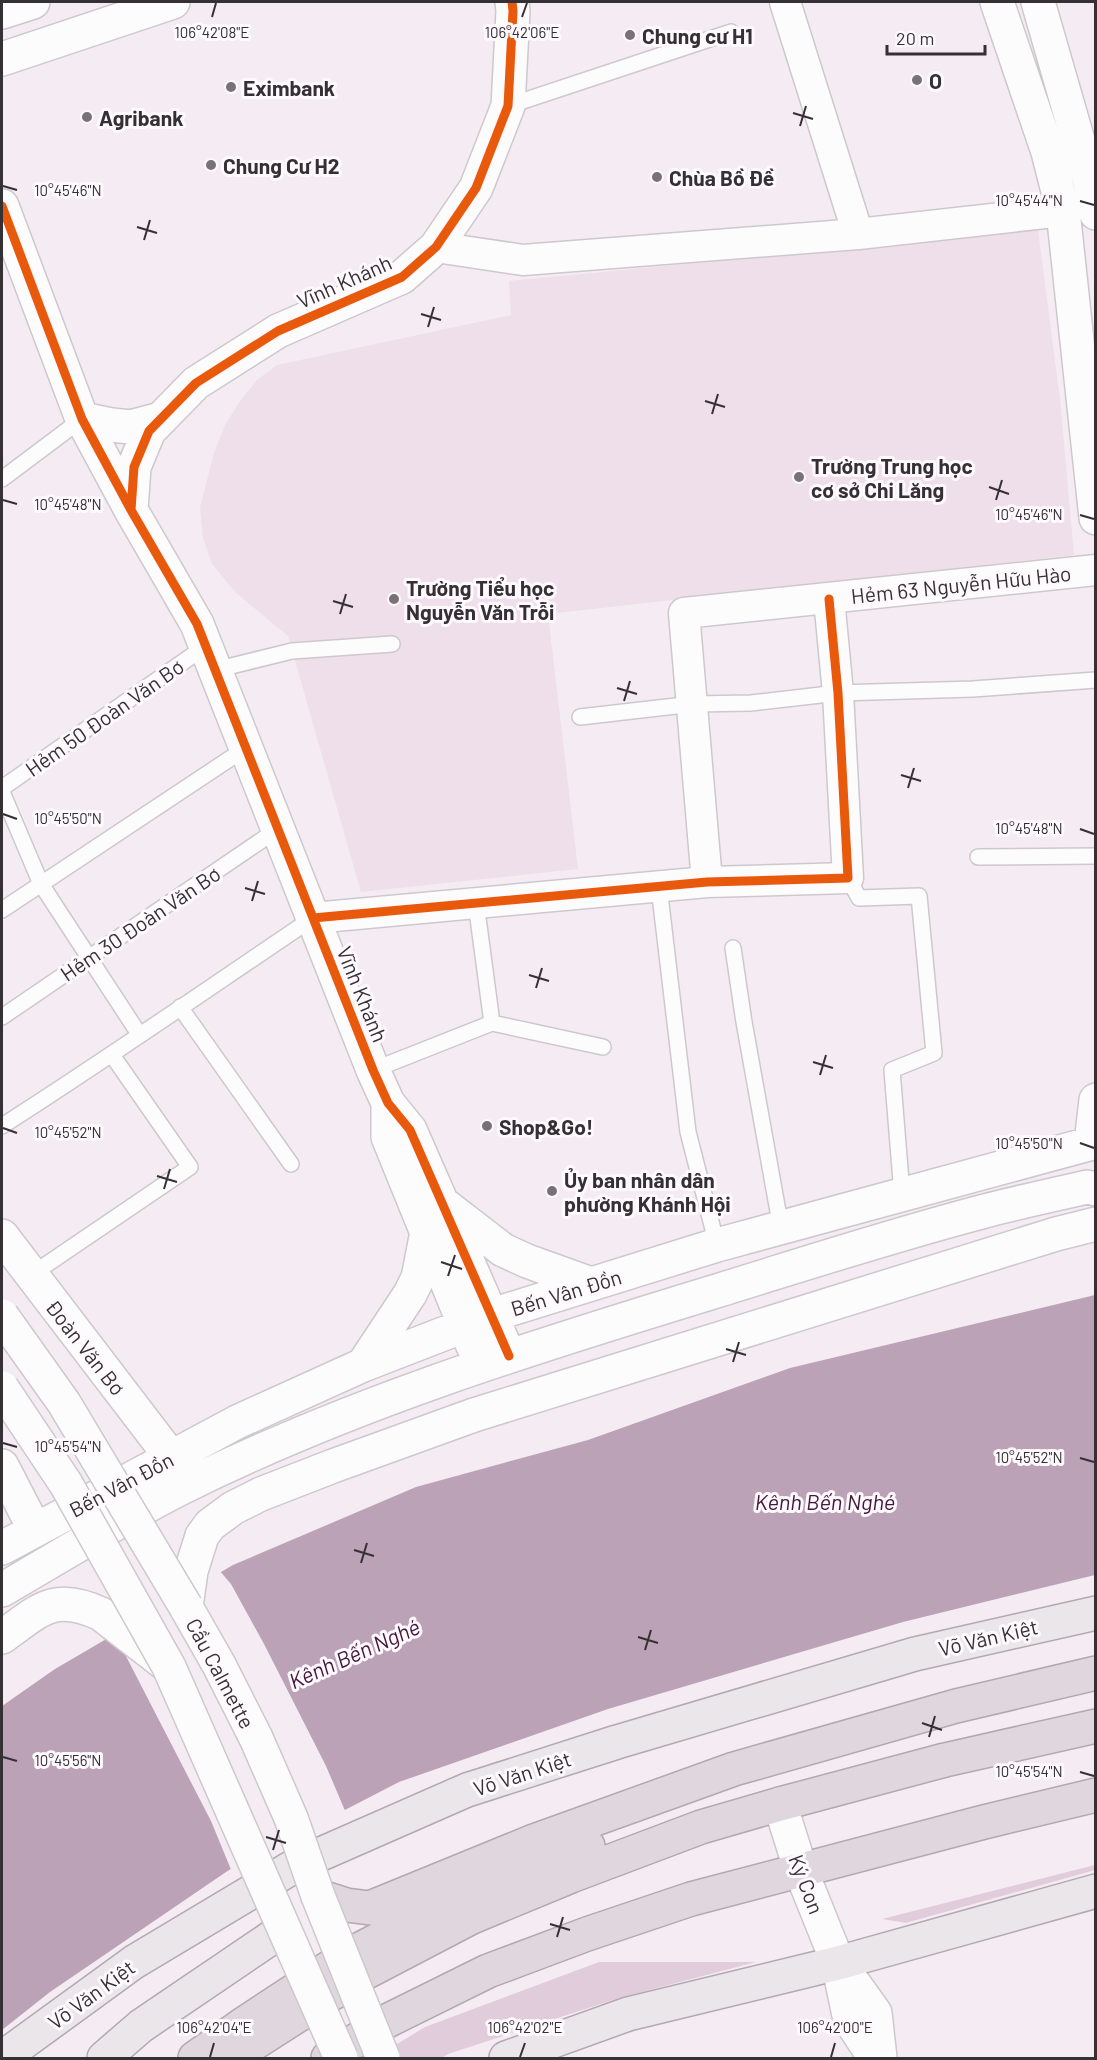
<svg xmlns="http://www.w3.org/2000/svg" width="1097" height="2060" font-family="Barlow,sans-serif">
<rect width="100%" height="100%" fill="#f4ecf2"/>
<!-- built -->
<path fill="#eedfeb" d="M1038,230L1060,399L1074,555L548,614L578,869L361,892L288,636L235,592L212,564L203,538L200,507L214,453L225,425L240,401L257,380L277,365L511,315L509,281Z"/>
<!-- green -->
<path fill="#e1ccdc" d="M1095,1865V1870L906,1923L882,1919Z
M599,1962H756L619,1998L448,2054L442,2058H374L425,2027Z"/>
<!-- water -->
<path fill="#bca2b6" d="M1095,1295V1575L903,1622L608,1709L399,1782L229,1870L50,1992L2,2030V1706L55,1669L233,1565L416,1487L588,1440L790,1368Z"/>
<!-- pier -->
<path fill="#f4ecf2" d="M219,1570L231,1584L264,1644L326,1766L346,1813L232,1872L211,1821L113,1631Z"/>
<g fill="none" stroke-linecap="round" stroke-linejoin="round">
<defs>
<path id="lane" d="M508,106L731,32
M2,479L82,419
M215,670L292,651L392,644
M580,717L693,704L751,703L838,693L973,689L1096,680
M2,788L206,646
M2,792L41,884L139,1034
M978,857L1096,856
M848,878L859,898L919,896L934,1053L892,1070L902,1194
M659,887L688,1132L717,1245
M2,910L246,748
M733,948L744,1022L781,1228
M180,1007L291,1164
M2,1017L278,829
M492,1023L603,1047
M373,1070L492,1023L476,903
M2,1126C107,1059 209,988 313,918
M31,1275L190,1167L112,1055"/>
<path id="street" d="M785,2L858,234
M436,247L523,260L858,234L1063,211
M707,882L684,613L1096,570
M313,918L707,882L848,878L838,693L829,599"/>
<path id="secondary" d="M997,2L1048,152L1063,211L1096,518
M1038,2L1090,182L1096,213
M2,12L33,2
M2,59L173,2
M2,206L82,419L131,510L197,624L373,1070L388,1103L410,1130L509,1356
M82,419L111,425L131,427L161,419
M131,510L134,467L149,431L196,383L278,331L402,277L436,247L476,188L508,106L513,11L512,2
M388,1103V1137L473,1346
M1091,1143L1096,1100
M446,1206L503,1250L527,1261L591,1284
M2,1236L171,1457
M363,1365L410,1294L418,1278L427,1232
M2,1466L35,1530
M2,1548L237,1422L363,1365L492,1315L717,1245L1096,1142
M2,1590C60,1556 119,1520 179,1489C349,1404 530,1348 710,1293C801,1265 893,1235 985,1211C1019,1202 1053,1195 1087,1187L1096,1189
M2,1637C40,1610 53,1592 101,1614L168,1666
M256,1738L219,1665L186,1607L191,1571L202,1536L210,1525L233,1508L261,1494L333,1466L474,1415L1056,1234L1096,1224
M780,1804L801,1871L838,1963L850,2020L875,2058
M845,1971L875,2013L880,2058"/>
<path id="primary" d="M2,2058L134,1962L296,1865L467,1790L617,1742L915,1654L1096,1613
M104,2058L141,2026L284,1929
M506,2058L628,2014L838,1963L1096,1891"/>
<path id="highway" d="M318,1896L346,1905L370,1908L534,1841L734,1769L956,1706L1096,1673
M195,2058L245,2023L347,1956L456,1899L517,1872L588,1846
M231,2058L361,1975L472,1917L571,1876L701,1827L780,1804L945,1760L1096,1726
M328,2058L387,2021L488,1971L587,1934L691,1899L984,1822L1096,1795"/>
</defs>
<!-- lane casing -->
<use href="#lane" stroke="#cec8cd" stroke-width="18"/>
<!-- street casing -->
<use href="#street" stroke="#cec8cd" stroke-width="33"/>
<!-- secondary casing -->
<use href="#secondary" stroke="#cec8cd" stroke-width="36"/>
<!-- primary casing -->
<use href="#primary" stroke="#b3a8b1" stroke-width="36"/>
<!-- highway casing -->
<use href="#highway" stroke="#b3a8b1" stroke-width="36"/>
<!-- lane -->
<use href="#lane" stroke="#fdfcfd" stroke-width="15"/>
<!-- street -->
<use href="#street" stroke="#fdfcfd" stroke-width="30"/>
<!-- secondary -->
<use href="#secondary" stroke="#fdfcfd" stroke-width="33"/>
<!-- primary -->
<use href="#primary" stroke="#ebe6ea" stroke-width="33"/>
<!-- highway -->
<use href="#highway" stroke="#e0d7de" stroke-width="33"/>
<defs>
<path id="secondary-bridge" d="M2,1316L64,1403L186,1607
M2,1388L66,1484L169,1667L341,2058
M256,1738L291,1818L318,1896L383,2058"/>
</defs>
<!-- secondary-bridge casing -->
<use href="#secondary-bridge" stroke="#cec8cd" stroke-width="36" stroke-linecap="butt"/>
<!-- secondary-bridge -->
<use href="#secondary-bridge" stroke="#fdfcfd" stroke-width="33"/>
<defs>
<path id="cycleway" d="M2,206L82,419L131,510L197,624L373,1070L388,1103L410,1130L509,1356
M131,510L134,467L149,431L196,383L278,331L402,277L436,247L476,188L508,106L513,11L512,2
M313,918L707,882L848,878L838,693L829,599"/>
</defs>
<!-- cycleway casing -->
<use href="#cycleway" stroke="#fef9fd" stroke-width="13"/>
<!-- cycleway -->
<use href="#cycleway" stroke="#e8590c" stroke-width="9"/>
</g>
<!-- ticks -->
<path fill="none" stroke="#353034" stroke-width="2" d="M212,17L216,3M522,17L527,3M793,113L813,119M800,126L806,106M3,186L17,190M1080,201L1094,205M137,227L157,233M144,240L150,220M421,314L441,320M428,327L434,307M705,401L725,407M712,414L718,394M989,487L1009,494M3,500L17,504M996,500L1002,480M1080,515L1094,519M333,601L353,607M340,614L346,594M617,688L637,694M624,701L630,681M901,775L921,781M908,788L914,768M3,814L17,819M1080,829L1094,834M245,888L265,894M252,901L258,881M529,975L549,981M536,988L542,968M813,1062L833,1068M820,1075L826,1055M3,1128L17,1133M1080,1143L1094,1148M157,1176L177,1182M164,1189L170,1169M441,1262L462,1269M448,1276L455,1255M726,1349L746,1355M733,1362L739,1342M3,1443L17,1447M1080,1458L1094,1462M354,1550L374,1556M361,1563L367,1543M638,1637L658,1643M645,1650L651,1630M922,1723L942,1730M929,1737L935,1716M3,1757L17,1761M1080,1772L1094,1776M266,1837L286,1843M273,1850L279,1830M550,1924L570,1930M557,1937L563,1917M210,2057L214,2043M520,2057L525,2043M831,2057L835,2043"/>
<!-- markers -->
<g fill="#787276" stroke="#fef9fd" stroke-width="2">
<circle cx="630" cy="35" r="6"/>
<circle cx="917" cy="80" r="6"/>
<circle cx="231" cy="87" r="6"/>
<circle cx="87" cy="117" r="6"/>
<circle cx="211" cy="165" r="6"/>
<circle cx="657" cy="177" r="6"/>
<circle cx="799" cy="477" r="6"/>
<circle cx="394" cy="599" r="6"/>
<circle cx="487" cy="1126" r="6"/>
<circle cx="552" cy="1191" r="6"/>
</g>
<g text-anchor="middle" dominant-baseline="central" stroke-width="6" stroke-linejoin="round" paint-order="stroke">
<!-- poi labels -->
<g font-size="21" font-weight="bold" fill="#353034" stroke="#fef9fd" text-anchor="start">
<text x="642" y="35">Chung cư H1</text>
<text x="929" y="80">O</text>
<text x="243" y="87">Eximbank</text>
<text x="99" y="117">Agribank</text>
<text x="223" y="165">Chung Cư H2</text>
<text x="669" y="177">Chùa Bồ Đề</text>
<text x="811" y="465">Trường Trung học<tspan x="811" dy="24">cơ sở Chi Lăng</tspan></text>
<text x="406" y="587">Trường Tiểu học<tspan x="406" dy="24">Nguyễn Văn Trỗi</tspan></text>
<text x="499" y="1126">Shop&amp;Go!</text>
<text x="564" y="1179">Ủy ban nhân dân<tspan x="564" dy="24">phường Khánh Hội</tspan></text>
</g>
<!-- street labels -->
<g font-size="21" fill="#353034" stroke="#fef9fd">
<text transform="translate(344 281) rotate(-24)">Vĩnh Khánh</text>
<text transform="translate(961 584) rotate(-6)">Hẻm 63 Nguyễn Hữu Hào</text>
<text transform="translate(104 717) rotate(-35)">Hẻm 50 Đoàn Văn Bơ</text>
<text transform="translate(140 923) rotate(-34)">Hẻm 30 Đoàn Văn Bơ</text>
<text transform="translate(363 994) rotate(68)">Vĩnh Khánh</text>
<text transform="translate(566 1292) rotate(-17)">Bến Vân Đồn</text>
<text transform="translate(86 1347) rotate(52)">Đoàn Văn Bơ</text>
<text transform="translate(121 1484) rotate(-28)">Bến Vân Đồn</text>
<text transform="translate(988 1637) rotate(-13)">Võ Văn Kiệt</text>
<text transform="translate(221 1673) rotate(62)">Cầu Calmette</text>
<text transform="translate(522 1773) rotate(-18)">Võ Văn Kiệt</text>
<text transform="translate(807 1884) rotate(69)">Ký Con</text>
<text transform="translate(91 1994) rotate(-36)">Võ Văn Kiệt</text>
</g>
<!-- water labels -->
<g font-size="22" font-style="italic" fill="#43173c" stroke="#fef9fd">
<text x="825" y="1501">Kênh Bến Nghé</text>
<text transform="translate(354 1653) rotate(-24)">Kênh Bến Nghé</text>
</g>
</g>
<g font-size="15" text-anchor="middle" fill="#353034" stroke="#fef9fd" stroke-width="6" stroke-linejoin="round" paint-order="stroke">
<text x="212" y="38">106°42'08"E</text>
<text x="522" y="38">106°42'06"E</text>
<text x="68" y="196">10°45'46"N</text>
<text x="1029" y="206">10°45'44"N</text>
<text x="68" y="510">10°45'48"N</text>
<text x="1029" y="520">10°45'46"N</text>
<text x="68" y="824">10°45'50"N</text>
<text x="1029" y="834">10°45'48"N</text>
<text x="68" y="1138">10°45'52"N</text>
<text x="1029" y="1149">10°45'50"N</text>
<text x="68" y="1452">10°45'54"N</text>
<text x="1029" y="1463">10°45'52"N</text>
<text x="68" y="1766">10°45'56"N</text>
<text x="1029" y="1777">10°45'54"N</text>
<text x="214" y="2033">106°42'04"E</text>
<text x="525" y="2033">106°42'02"E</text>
<text x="835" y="2033">106°42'00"E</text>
</g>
<!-- border -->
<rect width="1097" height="2060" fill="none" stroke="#353034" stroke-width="6"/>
<!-- scale -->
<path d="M887 45v9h98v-9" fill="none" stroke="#353034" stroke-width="3"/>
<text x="896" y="45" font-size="18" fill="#353034" stroke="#fef9fd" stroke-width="4.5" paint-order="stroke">20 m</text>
</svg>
